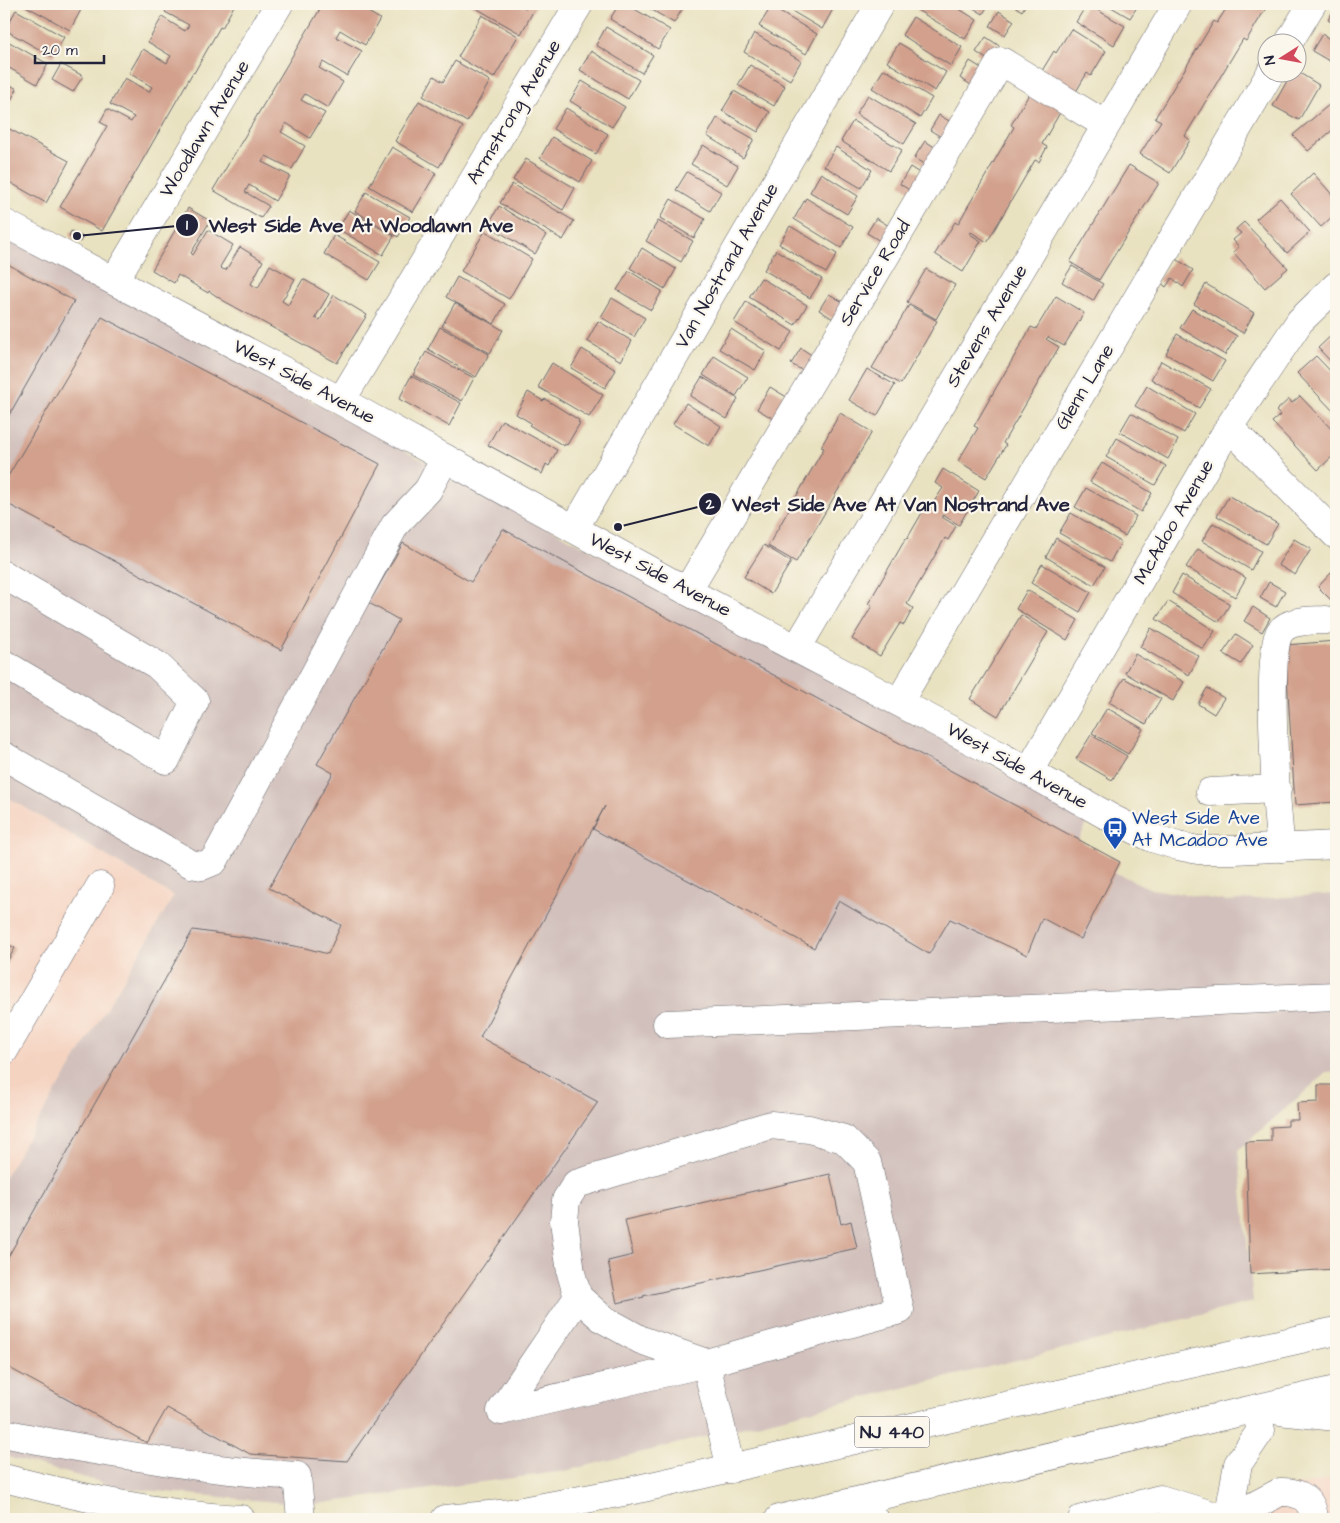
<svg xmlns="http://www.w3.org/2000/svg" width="1340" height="1523" font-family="'Architects Daughter',sans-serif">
<rect width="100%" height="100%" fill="#fbf7ec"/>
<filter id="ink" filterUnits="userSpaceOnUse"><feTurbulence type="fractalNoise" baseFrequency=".02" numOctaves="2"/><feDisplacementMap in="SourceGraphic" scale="10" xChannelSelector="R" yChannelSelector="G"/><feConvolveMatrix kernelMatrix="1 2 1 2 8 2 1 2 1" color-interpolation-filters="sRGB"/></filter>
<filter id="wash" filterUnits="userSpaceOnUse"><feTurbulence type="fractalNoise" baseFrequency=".0096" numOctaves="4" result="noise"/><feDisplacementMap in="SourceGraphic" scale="20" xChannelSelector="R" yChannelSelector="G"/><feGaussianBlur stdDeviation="1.12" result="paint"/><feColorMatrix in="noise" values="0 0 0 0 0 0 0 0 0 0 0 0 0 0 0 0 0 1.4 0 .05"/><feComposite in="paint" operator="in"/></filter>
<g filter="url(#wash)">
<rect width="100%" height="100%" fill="#e9e2c1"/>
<!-- built -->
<path fill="#f5d3c1" d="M4,795L174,896L4,1178Z
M1336,1478V1519H1237L1262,1493Z"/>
<!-- industrial -->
<path fill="#d1c0bc" d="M4,236L1090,818L1072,853L1151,889L1225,901L1336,894V1072L1326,1073L1238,1150L1253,1302L565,1471L308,1505L123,1488L4,1456V1178L174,896L4,795Z"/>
<g id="blocks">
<!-- building -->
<path fill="#d2a08c" d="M22,4H73L82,8L70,30Z
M170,4H235L222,28L220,27L194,73L193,72L102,231L60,207L107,126L100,122L107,109L131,122L134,117L110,104L125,78L149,92L152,87L129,73L143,49L167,63L169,59L171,56L148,42L162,17L185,31L189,25L165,12Z
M323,4H355L380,19L365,45L340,30L336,37L362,51L347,76L323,62L319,68L343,82L328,108L305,94L301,100L325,113L310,138L286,123L281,132L305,146L292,169L266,156L262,162L290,176L275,201L249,185L245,192L269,206L261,218L213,190Z
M469,4H518L526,8L520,4H537L521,34Z
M619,4H626L670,30L658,49L610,19Z
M642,4H685L674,23Z
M780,4H825L833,9L822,29Z
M921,4H951L977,20L965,39L917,10Z
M967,4H989L983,14Z
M1011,4H1026L1022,11Z
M1087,4L1125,26L1114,45L1076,22Z
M1106,4H1139L1130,18Z
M1229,4H1259L1266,8L1246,41L1243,39L1185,136L1190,140L1170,173L1140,154L1161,121L1155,118L1214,21L1217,23Z
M1336,6V25L1328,20Z
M771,7L817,34L806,54L759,26Z
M16,10L64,37L53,57L5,30Z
M999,11L1014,21L1005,35L990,26Z
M482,15L518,36L494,78L458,57Z
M913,17L962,47L951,66L902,35Z
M606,27L653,55L642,73L596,45Z
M1071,29L1106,51L1091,76L1087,73L1074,95L1040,74L1054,51L1056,53Z
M754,33L801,61L790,80L744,52Z
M1322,34L1336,43V65L1312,51Z
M986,37L1001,47L991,62L976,52Z
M4,39L48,64L37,84L4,65Z
M899,43L946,72L935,91L887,62Z
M591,51L639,80L628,99L580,70Z
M455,61L490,81L467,122L423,96L434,76L443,82Z
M970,61L986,71L976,88L960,78Z
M61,64L83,76L73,92L52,80Z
M750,65L785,86L774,106L738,85Z
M884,69L932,98L920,118L872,88Z
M1292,72H1298L1319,85L1299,120L1273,106Z
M4,81L17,89L4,113Z
M582,81L625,107L612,127L570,101Z
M734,91L770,112L758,132L722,111Z
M1031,91L1062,109L1042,144L1047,147L1039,162L1035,160L987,242L971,232L970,234L981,241L963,272L935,254L955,222L958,224L967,208L1014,127L1011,125Z
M868,95L916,124L904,144L856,114Z
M419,101L463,127L439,167L395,141Z
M1330,104L1336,111V127L1308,151L1293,135Z
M566,108L608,134L596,154L553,129Z
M939,115L956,125L946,140L930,130Z
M717,118L754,139L743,158L707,136Z
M853,121L902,150L889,171L841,141Z
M4,126L69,161L46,203L4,179Z
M552,137L592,161L580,182L540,158Z
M925,141L941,151L930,168L914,158Z
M703,145L738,166L727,185L691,164Z
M392,147L436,173L413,212L369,186Z
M836,147L872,170L861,188L824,166Z
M526,159L575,188L563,210L513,180Z
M1129,165L1159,183L1099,280L1070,262Z
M910,167L924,176L914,193L900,184Z
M687,172L721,192L710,211L676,190Z
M821,173L858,196L847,214L810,192Z
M1313,173L1336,199V213L1321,227L1291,194Z
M512,184L574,221L563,240L500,203Z
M366,192L410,217L398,237L355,211Z
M806,198L853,227L841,248L794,219Z
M1280,198L1310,232L1287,253L1256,219Z
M671,199L705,219L694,238L660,218Z
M499,206L546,235L535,254L488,225Z
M188,208L210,221L191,253L193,255L208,230L233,245L220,267L222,269L226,270L240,247L263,261L251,284L254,286L258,288L270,265L295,279L282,301L288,305L303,279L329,294L315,318L320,320L334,295L367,315L337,363L224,301L209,291L208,293L178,275L174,283L152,270Z
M349,210L394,236L383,255L338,229Z
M876,218L894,229L885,244L867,233Z
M658,221L693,241L681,262L646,241Z
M1244,222L1288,268L1265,288L1233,252L1239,247L1233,240L1241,233L1236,229Z
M790,226L837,254L826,273L779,244Z
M71,231L83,237L80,242L69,236Z
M485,231L532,259L509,299L461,271Z
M334,235L380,262L369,280L324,254Z
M642,248L676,269L665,289L630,268Z
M776,250L822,279L810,298L764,270Z
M1175,258L1193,270L1183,287L1172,278L1166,287L1158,280Z
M4,262L74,301L4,424Z
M1072,266L1103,284L1093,301L1062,282Z
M926,269L955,285L936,319L907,302Z
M629,271L662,291L651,310L617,290Z
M457,277L505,304L494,324L446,297Z
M761,278L807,305L795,325L749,297Z
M1206,284L1254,313L1243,333L1194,304Z
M829,294L848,305L838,322L819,310Z
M1056,296L1084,313L1064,346L1048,337L1046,339L1059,347L1003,443L1006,445L986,478L958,461L978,428L974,426L1022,343L1031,327L1036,329Z
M612,298L645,318L634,337L601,317Z
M746,302L793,332L781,351L734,322Z
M455,303L503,330L490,353L442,326Z
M909,305L937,321L901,384L872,368Z
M1192,309L1237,336L1225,355L1180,328Z
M102,317L380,464L281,650L4,502V483Z
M598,321L632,341L621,361L587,341Z
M440,327L489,354L476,377L428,349Z
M731,329L766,351L755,370L719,349Z
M1336,331V367L1318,348Z
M1177,334L1225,361L1213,381L1166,354Z
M801,348L816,358L807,373L791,364Z
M582,349L616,370L605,388L571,368Z
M426,352L474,378L462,401L413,375Z
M714,356L748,377L736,396L703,375Z
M1316,356L1336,377V414L1297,373Z
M1161,361L1211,389L1199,408L1151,379Z
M552,363L603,395L589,417L538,387Z
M867,369L895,385L877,416L849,400Z
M411,376L461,403L449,426L399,399Z
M702,377L738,399L727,419L690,396Z
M1147,386L1195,414L1184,433L1135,406Z
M770,387L790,399L777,421L757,409Z
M528,392L543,401L545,399L579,420L578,422L580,423L567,445L565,444L564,446L529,425L531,423L516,414Z
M1300,396L1336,434V453L1318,470L1272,422L1280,415L1276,411L1289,399L1292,403Z
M686,403L721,426L709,446L673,424Z
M840,413L872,432L796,562L768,546L824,448L821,447Z
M1131,413L1178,440L1168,459L1120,432Z
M502,420L557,450L549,466L546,464L542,474L488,445Z
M1117,438L1166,466L1155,485L1106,457Z
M1102,463L1152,493L1141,512L1090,482Z
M943,469L979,491L959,525L943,515L942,517L956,526L948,540L945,538L907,604L913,608L904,625L900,623L880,656L852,639L872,606L868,604L906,538L907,539L926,506L930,508L943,488L935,483Z
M1086,488L1136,516L1125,536L1075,507Z
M1229,496L1278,524L1266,544L1217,516Z
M1071,513L1121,542L1110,562L1059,533Z
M1213,523L1261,551L1251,570L1202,541Z
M503,529L1120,862L1081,939L1042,918L1027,955L950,919L929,954L839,901L814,948L593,829L605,806L480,1037L598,1102L347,1461L250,1454L167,1408L147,1443L4,1365V1264L193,930L249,938L305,948L328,954L341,925L269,888L333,773L317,764L399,620L369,603L403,543L471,582Z
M1056,538L1105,567L1094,585L1046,557Z
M1294,539L1311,549L1295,575L1278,565Z
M764,545L791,562L771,594L744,577Z
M1198,549L1246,578L1235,597L1186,567Z
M1042,564L1091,592L1080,612L1031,583Z
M1332,572L1336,577V598L1332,601L1318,587Z
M1182,575L1230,604L1219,622L1172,593Z
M1269,582L1285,591L1276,607L1260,598Z
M1027,590L1078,620L1067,640L1016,609Z
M1168,601L1215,631L1203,649L1156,619Z
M1253,607L1270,618L1262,632L1244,621Z
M1021,615L1048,632L998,716L970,699Z
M1151,628L1199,656L1189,675L1140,647Z
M1236,634L1253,645L1241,664L1223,653Z
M1336,641V802L1295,805L1285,645Z
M1135,654L1184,682L1173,701L1125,673Z
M1124,678L1161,699L1146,724L1109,702Z
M1207,688L1224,698L1214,714L1198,704Z
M1107,708L1143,729L1128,754L1092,733Z
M1091,735L1127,756L1112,780L1076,759Z
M4,942L15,948L4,967Z
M1318,1085H1336V1269L1250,1274L1246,1142L1271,1141V1127L1288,1126V1120H1298L1297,1103L1318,1102Z
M830,1174L841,1224L851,1221L857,1248L643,1296L644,1297L617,1303L608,1261L633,1255L625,1220Z"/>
</g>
</g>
<g filter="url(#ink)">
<use href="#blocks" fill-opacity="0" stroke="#68656a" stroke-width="1"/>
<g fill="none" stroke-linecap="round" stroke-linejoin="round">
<defs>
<path id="minor" d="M1289,42L1312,4
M114,281L279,4
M341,401L579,4
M1229,427L1336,535
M574,529L880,4
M4,575L157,665L195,701L166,760L4,664
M687,591L1001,61L1106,125
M797,648L1178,4
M899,702L1271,72
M4,756L191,864L202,866L214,861L395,525L428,490L445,458
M1029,771L1229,427L1300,321L1336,286
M1210,792L1277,789
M1281,848C1277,815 1265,653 1280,632C1289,619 1313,621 1326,620
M667,1024L1336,996
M4,1051L100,886
M501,1411L706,1363L900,1310L867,1162L844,1139L809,1129L771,1125L576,1184L566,1200L564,1221L571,1273L578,1297L603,1319L641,1340L706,1363L731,1469
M501,1411L578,1297
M4,1433C48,1443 93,1450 138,1457C191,1466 244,1473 297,1476L301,1519
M842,1505L874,1519
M1082,1519L1160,1499L1225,1519
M1228,1519L1238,1464L1261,1430L1255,1409
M1229,1519L1280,1492C1299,1491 1313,1499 1314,1519"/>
<path id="major" d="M4,223L341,401L687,591L995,753L1113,819L1152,838L1178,846L1198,850H1234L1336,845"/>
<path id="highway" d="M1279,1411L1336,1417
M4,1478C82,1498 161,1515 241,1519
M445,1519L511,1513L634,1490L1336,1331
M779,1519L1336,1390"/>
</defs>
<!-- minor casing -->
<use href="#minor" stroke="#68656a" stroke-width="29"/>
<!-- major casing -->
<use href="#major" stroke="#68656a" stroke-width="29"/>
<!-- highway casing -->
<use href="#highway" stroke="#68656a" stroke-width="29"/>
<!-- minor -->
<use href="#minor" stroke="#fff" stroke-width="28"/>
<!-- major -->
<use href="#major" stroke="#fff" stroke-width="28"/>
<!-- highway -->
<use href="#highway" stroke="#fff" stroke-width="28"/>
</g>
</g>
<!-- icons -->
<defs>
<symbol id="bus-pin" viewBox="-11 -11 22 30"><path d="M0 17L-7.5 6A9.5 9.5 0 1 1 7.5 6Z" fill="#1a4fb4" stroke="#fbf7ec"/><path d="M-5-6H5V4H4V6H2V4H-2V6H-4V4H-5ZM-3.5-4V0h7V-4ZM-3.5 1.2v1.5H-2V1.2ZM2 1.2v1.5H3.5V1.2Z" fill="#fff"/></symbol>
</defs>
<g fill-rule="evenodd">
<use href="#bus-pin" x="1101" y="815" width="28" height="38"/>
</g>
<g text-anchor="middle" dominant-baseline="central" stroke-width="4.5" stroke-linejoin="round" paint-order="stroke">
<!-- shield labels -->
<rect fill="#fbf7ec" stroke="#636270" stroke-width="1" x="854.5" y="1416.5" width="75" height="31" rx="4"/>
<g font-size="18" font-weight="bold" fill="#22223b">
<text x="892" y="1432">NJ 440</text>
</g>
<!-- street labels -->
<g font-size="19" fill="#22223b" stroke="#fbf7ec">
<text transform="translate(514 112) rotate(-59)">Armstrong Avenue</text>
<text transform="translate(205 129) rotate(-59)">Woodlawn Avenue</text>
<text transform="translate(727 266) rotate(-60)">Van Nostrand Avenue</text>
<text transform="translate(875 273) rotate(-59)">Service Road</text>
<text transform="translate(987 326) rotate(-59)">Stevens Avenue</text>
<text transform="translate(304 382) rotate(28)">West Side Avenue</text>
<text transform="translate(1085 387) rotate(-59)">Glenn Lane</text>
<text transform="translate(1174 522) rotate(-60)">McAdoo Avenue</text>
<text transform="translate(660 575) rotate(28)">West Side Avenue</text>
<text transform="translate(1017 766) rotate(29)">West Side Avenue</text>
</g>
<!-- transit labels -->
<g font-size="19" fill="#164399" stroke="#fbf7ec" text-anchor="start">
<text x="1132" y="818">West Side Ave<tspan x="1132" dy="22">At Mcadoo Ave</tspan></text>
</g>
</g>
<!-- callouts -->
<path fill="none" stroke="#22223b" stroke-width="2" d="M77 236L187 225M618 527L710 504"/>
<g fill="#22223b" stroke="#fbf7ec" stroke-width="2">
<circle cx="77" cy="236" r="5"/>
<circle cx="618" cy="527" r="5"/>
<circle cx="187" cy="225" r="12"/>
<circle cx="710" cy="504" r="12"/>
</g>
<g font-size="15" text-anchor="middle" font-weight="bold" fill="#fff">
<text x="187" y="230">1</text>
<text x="710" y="509">2</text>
</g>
<g font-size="20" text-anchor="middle" font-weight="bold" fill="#22223b" stroke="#fbf7ec" stroke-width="4.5" stroke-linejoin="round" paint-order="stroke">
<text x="361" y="232">West Side Ave At Woodlawn Ave</text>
<text x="901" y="511">West Side Ave At Van Nostrand Ave</text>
</g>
<!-- margin -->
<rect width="1340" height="1523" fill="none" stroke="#fbf7ec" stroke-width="20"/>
<!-- north arrow -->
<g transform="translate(1282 58) rotate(259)"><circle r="24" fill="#fbf7ec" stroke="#a4a2a5"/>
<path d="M0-4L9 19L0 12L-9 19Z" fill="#d1495b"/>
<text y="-8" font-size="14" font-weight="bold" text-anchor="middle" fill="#22223b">N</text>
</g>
<!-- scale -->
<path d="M35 55v8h69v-8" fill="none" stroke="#22223b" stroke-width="2.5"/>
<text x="42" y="55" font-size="15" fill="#22223b" stroke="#fbf7ec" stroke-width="4" paint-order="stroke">20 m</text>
</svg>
